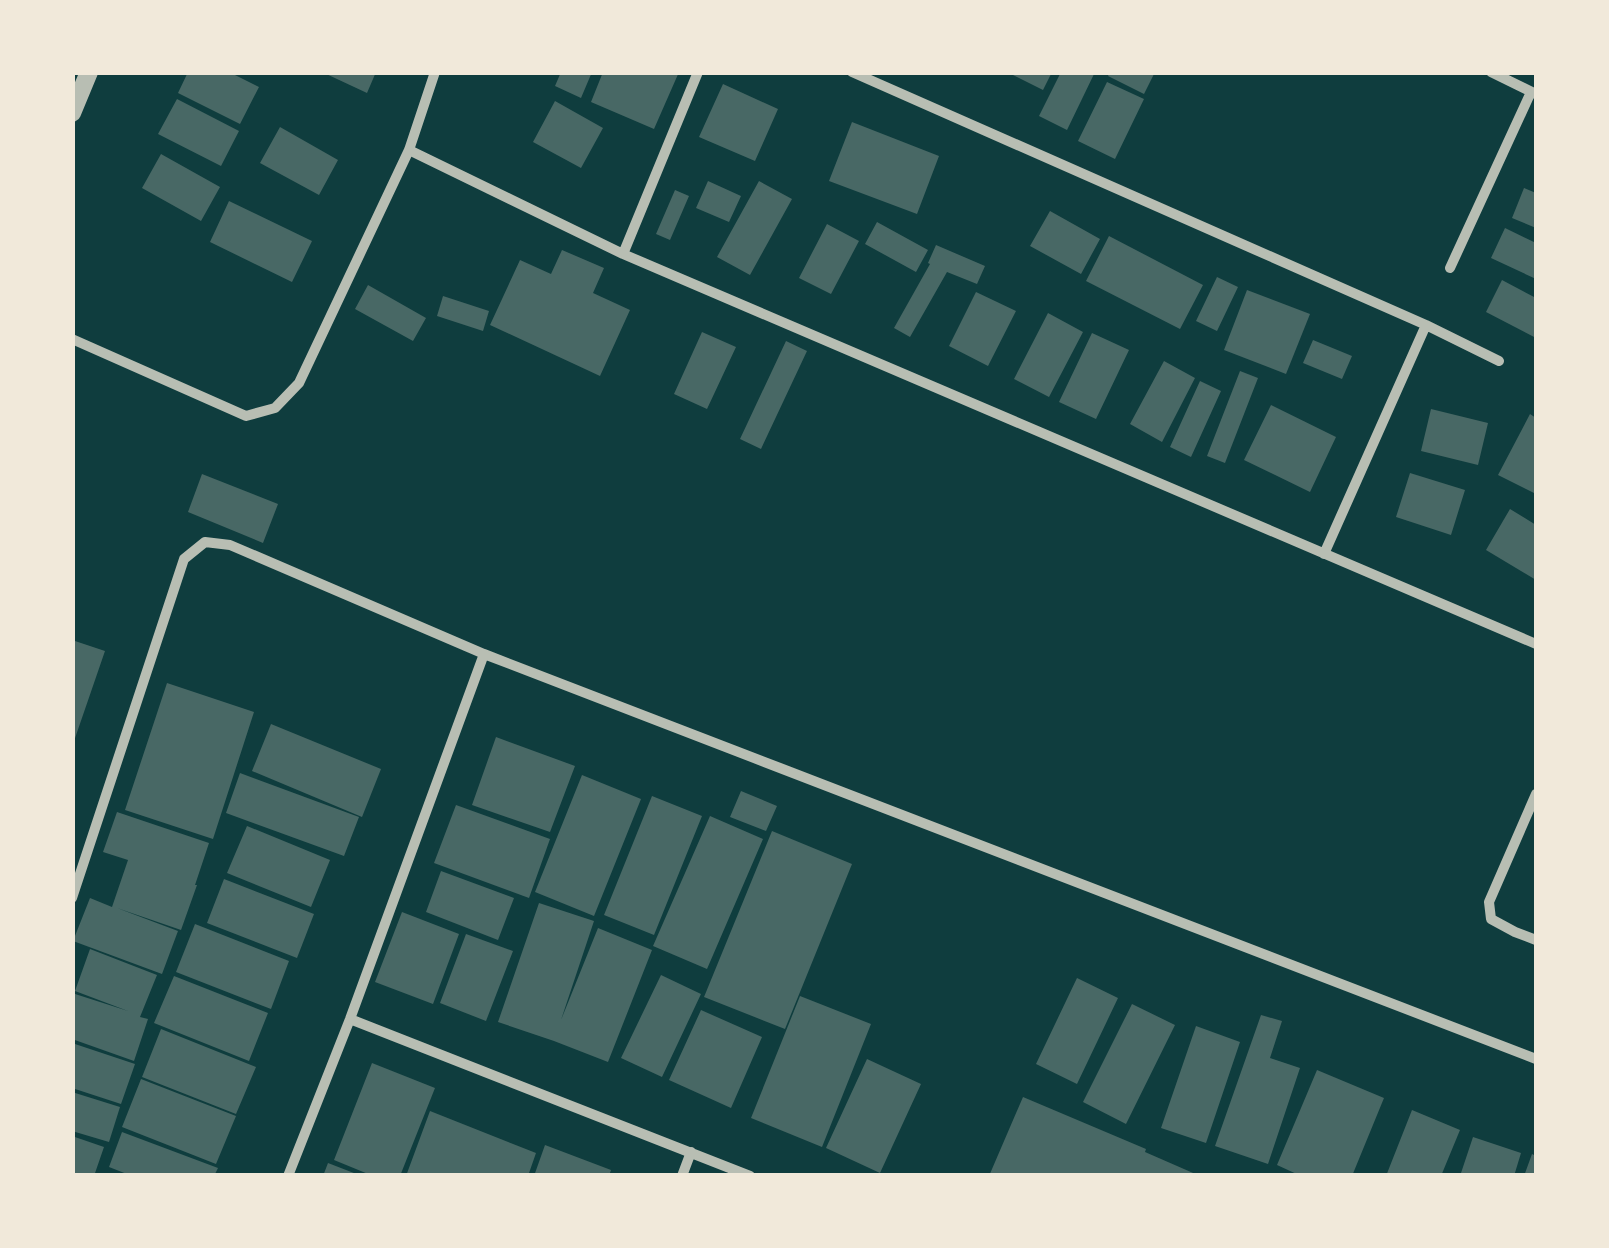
<svg xmlns="http://www.w3.org/2000/svg" width="1609" height="1248" font-family="Lato,sans-serif">
<rect width="100%" height="100%" fill="#0f3d3e"/>
<!-- building -->
<path fill="#486865" d="M188,72H229L259,87L240,124L178,93Z
M322,72H376L367,93Z
M561,72H592L581,98L555,86Z
M603,72H679L654,129L591,102Z
M1007,72H1052L1043,90Z
M1061,72H1095L1067,130L1039,116Z
M1110,72H1155L1144,94L1108,76Z
M1107,82L1144,99L1115,159L1078,141Z
M723,84L778,109L755,161L699,137Z
M177,99L239,131L221,166L158,134Z
M555,101L603,128L581,168L533,142Z
M852,122L939,156L917,214L829,181Z
M280,127L338,160L319,195L260,163Z
M161,154L220,187L201,221L142,188Z
M708,181L741,196L729,222L696,208Z
M759,181L792,199L750,275L717,257Z
M1524,188L1536,193V228L1512,218Z
M675,190L689,196L670,240L656,234Z
M229,201L312,241L292,282L210,242Z
M1050,211L1100,239L1081,274L1030,246Z
M877,222L928,250L916,272L865,244Z
M827,224L859,241L831,294L799,278Z
M1505,228L1536,243V279L1491,258Z
M1109,236L1203,285L1180,329L1086,281Z
M936,245L985,266L977,284L947,272L910,337L894,328L930,264L928,263Z
M562,250L604,268L593,293L630,310L600,376L490,325L520,260L551,274Z
M1217,277L1238,287L1217,331L1196,321Z
M1502,280L1536,298V338L1486,312Z
M368,285L426,318L413,341L355,309Z
M1247,290L1310,314L1286,374L1224,350Z
M976,292L1016,311L988,366L949,346Z
M443,296L489,311L483,331L437,316Z
M1048,313L1083,332L1049,397L1014,379Z
M702,332L736,347L707,409L674,394Z
M1092,333L1129,350L1096,419L1059,402Z
M1313,340L1352,356L1342,379L1303,363Z
M786,341L807,351L761,449L740,439Z
M1164,361L1195,378L1162,442L1130,424Z
M1240,371L1258,378L1225,463L1207,456Z
M1200,381L1221,391L1191,457L1170,447Z
M1271,405L1336,437L1310,492L1244,460Z
M1431,409L1488,423L1478,465L1421,451Z
M1530,414L1536,418V494L1498,475Z
M1410,473L1465,490L1451,535L1396,517Z
M202,474L278,504L263,543L188,512Z
M1510,509L1536,525V580L1486,550Z
M72,640L105,651L73,744H72Z
M167,683L254,712L213,839L125,810Z
M271,724L381,769L362,817L252,771Z
M496,737L575,766L550,832L472,805Z
M240,773L359,817L344,856L226,813Z
M582,775L641,799L594,916L535,892Z
M741,791L777,806L766,831L730,817Z
M652,796L702,816L654,935L604,915Z
M456,805L550,839L529,898L434,863Z
M117,812L209,843L195,885H197L181,930L117,908L178,931L162,974L73,941L90,898L112,907L128,860L103,852Z
M710,816L763,839L707,969L653,946Z
M247,826L330,860L311,907L227,873Z
M772,831L852,864L785,1029L704,997Z
M441,871L514,898L498,940L426,912Z
M224,879L314,914L297,958L207,923Z
M539,903L594,921L561,1020L598,928L652,950L608,1062L554,1041L498,1022Z
M402,912L459,934L433,1004L375,982Z
M195,924L289,961L271,1009L176,972Z
M466,934L513,951L486,1021L440,1003Z
M90,949L157,975L140,1017L148,1019L134,1061L72,1039V993L128,1011L75,991Z
M661,975L701,994L662,1077L621,1058Z
M174,976L268,1013L249,1061L154,1023Z
M1077,978L1118,998L1077,1084L1036,1064Z
M800,996L871,1024L822,1147L751,1118Z
M1132,1004L1175,1025L1126,1124L1083,1102Z
M701,1010L762,1037L731,1108L669,1080Z
M1261,1015L1282,1021L1270,1058L1300,1068L1268,1164L1215,1146Z
M1196,1026L1240,1042L1206,1143L1161,1128Z
M161,1029L256,1067L236,1114L142,1077Z
M72,1043L135,1064L121,1104L72,1088Z
M867,1059L921,1084L880,1173L826,1148Z
M372,1063L435,1088L400,1176H373L334,1160Z
M1317,1070L1384,1098L1352,1176H1301L1277,1165Z
M141,1079L236,1116L216,1164L122,1127Z
M72,1092L120,1107L109,1142L72,1131Z
M1023,1097L1146,1149L1145,1152L1200,1176H989Z
M1412,1110L1460,1130L1441,1176H1386Z
M430,1111L536,1153L528,1176H406Z
M122,1132L218,1168L214,1176H132L109,1167Z
M72,1136L104,1147L94,1176H72Z
M1473,1137L1521,1153L1514,1176H1460Z
M545,1145L611,1170L609,1176H534Z
M1532,1154L1536,1156V1176H1524Z
M328,1163L359,1175V1176H323Z"/>
<g fill="none" stroke-linecap="round" stroke-linejoin="round">
<!-- minor -->
<path stroke="#b8beb3" stroke-width="10" d="M852,72L1426,325L1499,361
M1491,72L1536,94
M409,150L623,254L1536,644
M623,254L698,72
M1450,268L1531,92
M72,339L246,416L275,408L299,383L409,150L435,72
M1324,554L1426,325
M1536,794L1489,902L1491,919L1515,932L1536,940
M72,898L184,559L205,542L230,545L484,654L1536,1059
M350,1019L750,1176
M288,1176L350,1019L484,654
M682,1176L691,1152"/>
<!-- tertiary -->
<path stroke="#b8beb3" stroke-width="18" d="M72,113L89,72"/>
</g>
<!-- border -->
<rect width="1609" height="1248" fill="none" stroke="#f1e9da" stroke-width="150"/>
</svg>
